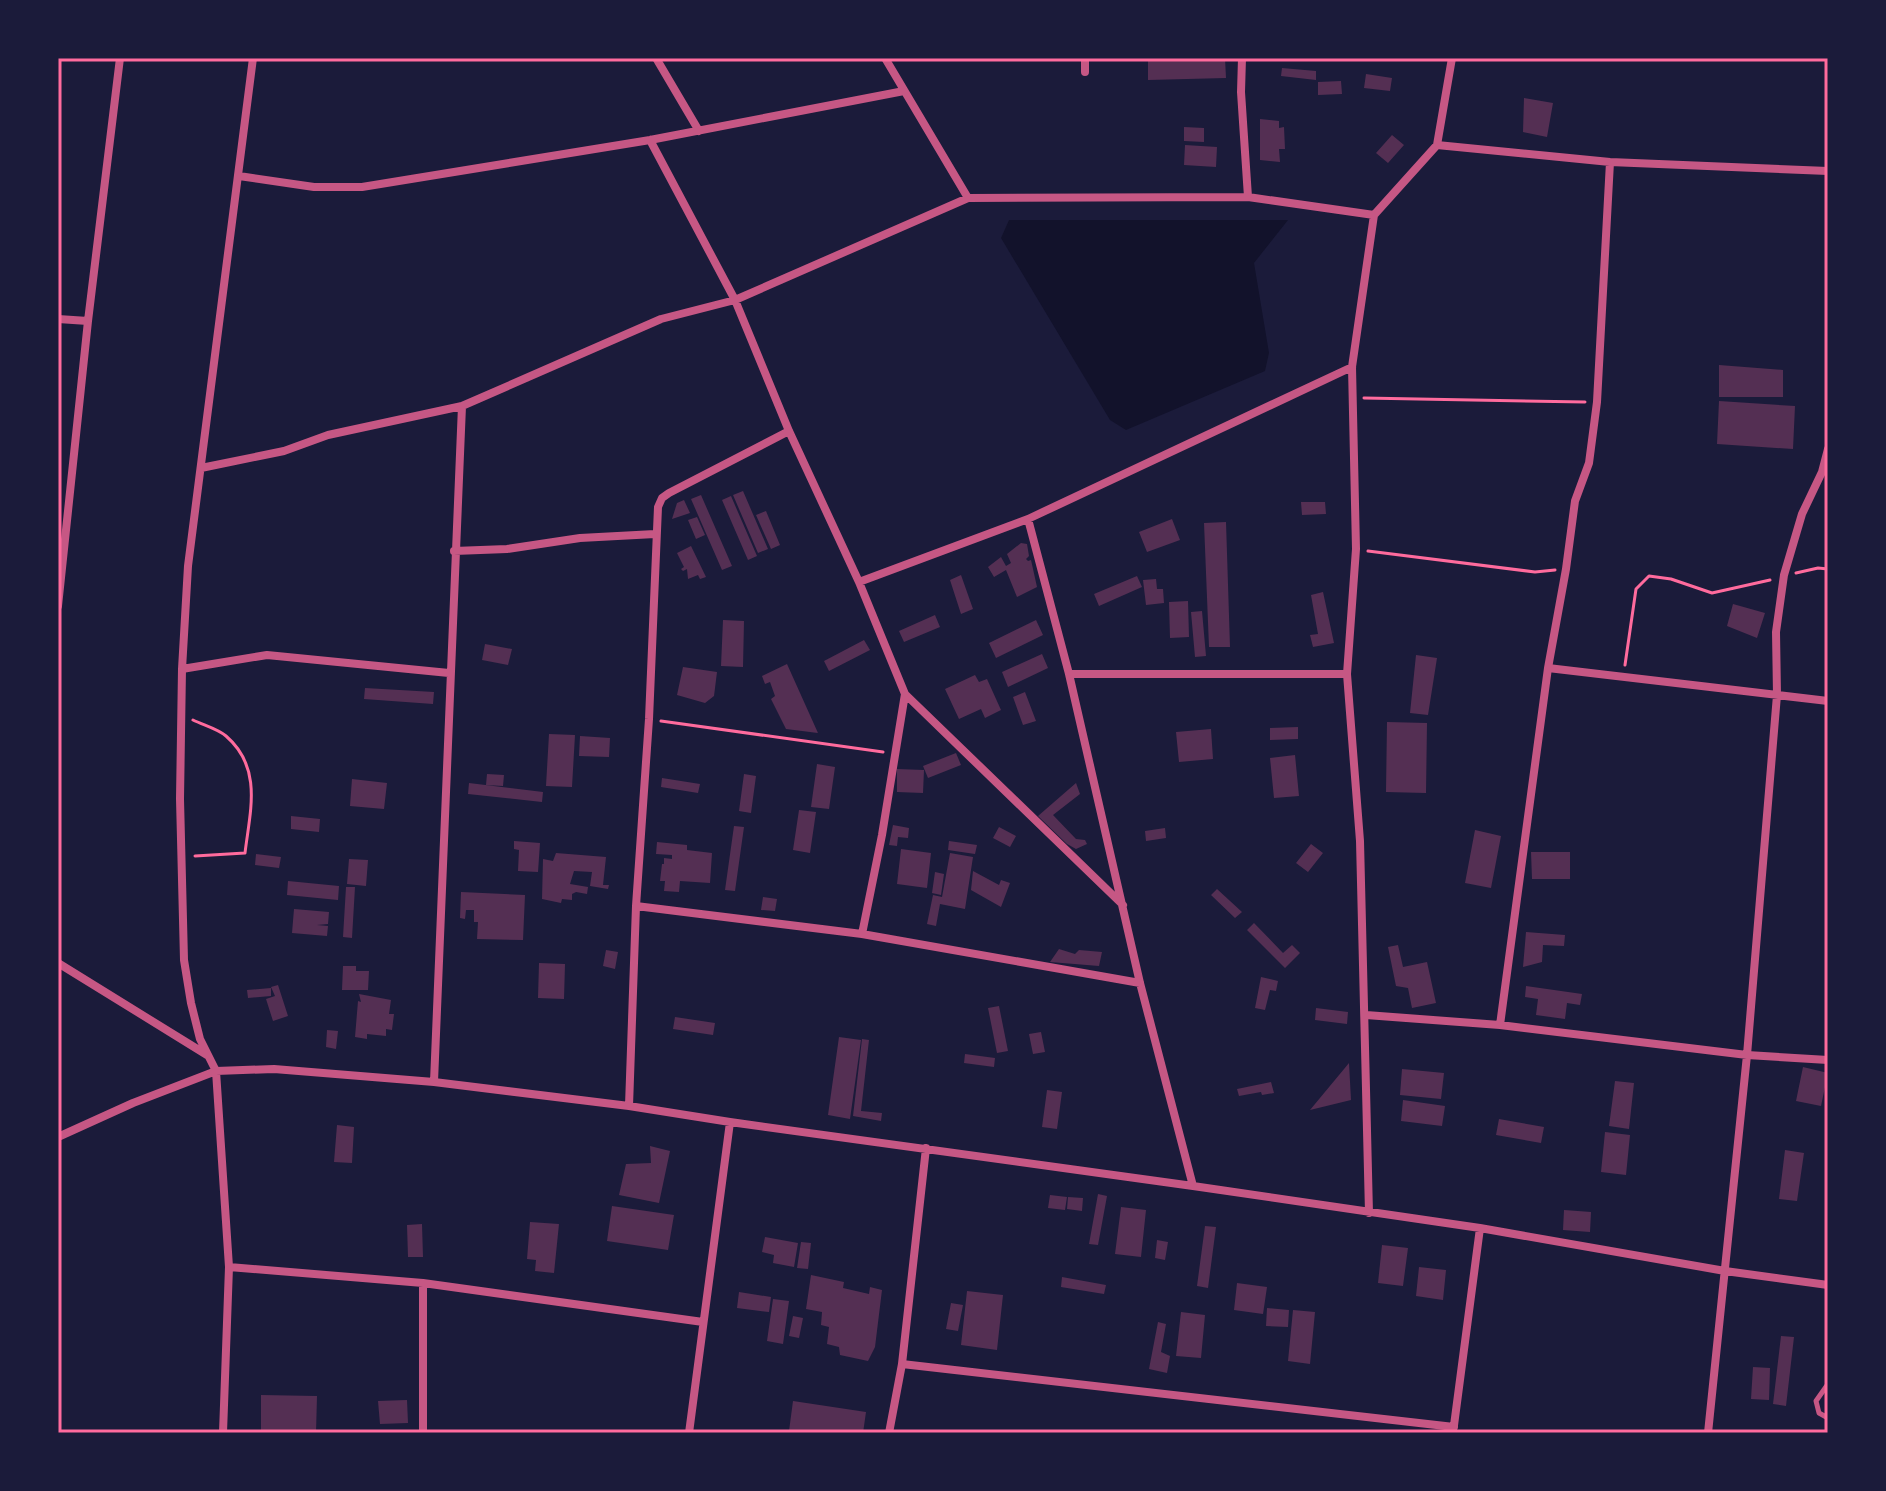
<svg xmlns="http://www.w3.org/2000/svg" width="1886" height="1491" font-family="'Sofia Sans Condensed',sans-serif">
<rect width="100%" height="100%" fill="#1b1b3a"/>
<!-- water -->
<path fill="#12122b" d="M1009,220H1288L1254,263L1269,353L1265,371L1126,430L1110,420L1001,238Z"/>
<!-- building -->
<path fill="#542f53" d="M1148,58H1225L1226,78L1148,80Z
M1282,68L1316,71V80L1281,76Z
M1366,74L1392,78L1390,91L1364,88Z
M1341,81L1342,94L1318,95V82Z
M1524,98L1553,103L1547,137L1523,132Z
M1260,119L1279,121V128L1284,127L1285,149H1279L1280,162L1260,160Z
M1184,127L1204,128V142L1184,141Z
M1392,135L1404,145L1388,163L1376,153Z
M1185,145L1217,147L1216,167L1184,165Z
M1719,365L1783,370V397H1719Z
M1719,401L1795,406L1793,449L1717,444Z
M743,491L768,549L758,553L733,495Z
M701,495L732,566L722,570L691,499Z
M731,496L757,556L748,560L722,500Z
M684,500L690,513L672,519L677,503Z
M1301,502H1325L1326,514L1302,515Z
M766,511L780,545L771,549L756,515Z
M697,517L705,535L696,539L688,520Z
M1172,519L1180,540L1147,552L1139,532Z
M1226,522L1230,647H1209L1204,523Z
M1021,543L1027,544L1029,556L1026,559L1028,561L1031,560L1037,587L1017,597L1006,570L994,577L988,567L1001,557L1006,566L1011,563L1007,554Z
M691,546L706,577L700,579L698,575L688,579L687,569L683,571L681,569L684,567L677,553Z
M961,575L973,609L961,614L950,580Z
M1137,576L1142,587L1099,606L1094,594Z
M1156,579L1157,589H1163L1164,603L1146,605L1143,580Z
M1323,592L1334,643L1313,647L1310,635L1318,634L1311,595Z
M1188,601L1189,637L1170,638L1169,602Z
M1733,604L1765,613L1757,638L1727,626Z
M1202,611L1206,656L1195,657L1191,612Z
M935,615L940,627L904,642L899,631Z
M723,620L744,621L743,667L721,666Z
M1036,620L1043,635L996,658L989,643Z
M864,640L870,650L829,671L824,661Z
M485,644L512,649L508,665L482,660Z
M1042,654L1048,668L1008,687L1002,672Z
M1416,655L1437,658L1428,715L1410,713Z
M787,664L818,733L786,729L771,699L775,696L770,682L765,684L762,676Z
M683,667L717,672L714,696L705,703L677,695Z
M975,675L979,682L987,679L1001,710L985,718L981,709L959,719L945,689Z
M365,688L434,692L433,704L364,699Z
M1025,692L1036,721L1023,725L1013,697Z
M1387,722L1427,723L1426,793L1386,792Z
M1298,727V739L1270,740V728Z
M1211,729L1213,759L1179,762L1176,732Z
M549,734L575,735L572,787L546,786Z
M580,736L610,738L609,757L579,756Z
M956,753L961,765L928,778L923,766Z
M1295,755L1299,796L1274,798L1270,758Z
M817,764L835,767L829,809L811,807Z
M897,769L924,770L923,793L897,792Z
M487,774L504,775L503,786L486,785Z
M744,774L756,776L751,813L739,811Z
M662,778L700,784L698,793L661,787Z
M352,779L387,783L384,809L350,806Z
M469,783L543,792L542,802L468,794Z
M1076,783L1080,794L1053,815L1076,839L1085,840L1087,844L1076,849L1067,844L1038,816Z
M799,810L816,812L810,853L793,850Z
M291,816L320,819L319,832L291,829Z
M893,825L909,828L908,838L898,837L897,846L889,845Z
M734,826L744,827L735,891L725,890Z
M999,827L1016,836L1010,847L993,838Z
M1165,828L1166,838L1146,841L1145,831Z
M1475,830L1501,836L1491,888L1465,883Z
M514,841L540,843L538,872L518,871L519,850L514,849Z
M949,841L977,845L975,854L948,850Z
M657,842L687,845V850L712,853L710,883L680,881L679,892L664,891L665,881H660L662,864H664V858L672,859V855L656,854Z
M1311,844L1323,853L1308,872L1296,863Z
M901,849L931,853L927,888L897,884Z
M1531,852H1570V879H1532Z
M556,853L606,857L603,885H609L608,889L590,886L592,872L574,871L570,884L588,887L587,894L576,892L572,894V900L562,899L561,903L542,899L543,859L553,861Z
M950,853L973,857L965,909L940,904L936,926L927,924L933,895L942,897Z
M256,854L281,857L279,868L255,865Z
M349,859L368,860L366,886L347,884Z
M973,871L999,885L1001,880L1010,883L1001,907L971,890Z
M935,872L944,874L941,895L932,893Z
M288,881L339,886L338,900L287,895Z
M346,887H355L352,938L343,937Z
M1217,889L1242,912L1235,918L1211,895Z
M461,892L525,895L523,940L477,939L478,922H474V910H466L465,919L460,918Z
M763,897L777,899L775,911L761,910Z
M294,909L329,912L328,924L317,925L328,926L327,936L292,933Z
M1254,923L1283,953L1292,945L1300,953L1285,968L1247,930Z
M1526,932L1565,935L1564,946L1543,945L1542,962L1523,967Z
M1398,945L1403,967L1427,962L1436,1003L1412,1008L1408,988L1396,986L1388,947Z
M1059,949L1075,954L1079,950L1102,952L1099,966L1050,962Z
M606,950L618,952L615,969L603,966Z
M539,963L565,964L564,999L538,998Z
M343,966H356V971H369L368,990H342Z
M1261,977L1278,981L1276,991L1270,990L1265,1010L1255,1008Z
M278,985L288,1016L273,1021L266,999L275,996L271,987Z
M1526,986L1582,994L1580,1005L1567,1003L1565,1019L1536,1015L1538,999L1525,997Z
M271,988V996L248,998L247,990Z
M359,994L391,1000L389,1014H394L392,1030L386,1029V1036L367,1034V1039L355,1037L358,1001L361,1002Z
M999,1006L1008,1051L997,1053L988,1008Z
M1316,1008L1348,1012L1347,1024L1315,1020Z
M675,1017L715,1023L713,1035L673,1029Z
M327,1030L338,1031L336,1049L326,1047Z
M1041,1032L1045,1052L1033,1054L1029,1034Z
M839,1037L861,1040L850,1119L828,1115Z
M862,1039L869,1040L861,1111L882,1113L881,1121L853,1116Z
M965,1054L995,1058L994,1067L964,1063Z
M1349,1063L1351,1100L1310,1110Z
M1803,1067L1828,1073L1821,1106L1796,1101Z
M1402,1069L1444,1073L1441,1099L1400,1095Z
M1615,1081L1634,1083L1629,1129L1609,1126Z
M1271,1082L1274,1093L1262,1095L1261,1092L1239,1096L1237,1089Z
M1047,1090L1062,1092L1057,1129L1042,1127Z
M1403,1100L1445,1106L1442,1126L1401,1121Z
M1499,1119L1544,1127L1541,1143L1496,1135Z
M337,1125L354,1127L352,1163L334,1162Z
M1605,1132L1630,1135L1626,1175L1601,1172Z
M650,1146L670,1151L659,1203L619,1195L626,1164L651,1163Z
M1785,1150L1804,1153L1797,1201L1779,1199Z
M1098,1194L1107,1196L1098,1245L1089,1244Z
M1050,1195L1067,1197L1065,1210L1048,1208Z
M1068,1197L1083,1198L1082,1211L1067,1209Z
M612,1206L674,1215L668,1250L607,1241Z
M1121,1207L1146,1210L1141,1257L1115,1254Z
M1564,1210L1591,1212L1590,1232L1563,1230Z
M530,1222L559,1224L554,1273L535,1271L536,1260L527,1259Z
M422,1224L423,1257H408L407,1225Z
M1205,1226L1216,1227L1208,1288L1197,1286Z
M765,1237L798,1243L794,1267L773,1263L774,1255L762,1252Z
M1157,1240L1168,1242L1165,1260L1155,1258Z
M801,1242L811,1243L808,1269L797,1268Z
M1382,1245L1408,1248L1403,1286L1378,1283Z
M1419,1267L1446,1270L1443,1300L1416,1296Z
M811,1275L844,1282L843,1288L869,1294L870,1287L882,1290L875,1347L868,1361L840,1355L839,1347L827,1344L829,1327L821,1325L822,1312L806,1309Z
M1062,1277L1106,1285L1104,1294L1061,1287Z
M1237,1283L1267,1287L1263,1314L1234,1310Z
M967,1291L1003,1295L997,1350L961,1345Z
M739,1292L771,1297L769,1312L737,1308Z
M773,1299L789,1301L783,1344L767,1341Z
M951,1303L963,1305L958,1331L946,1329Z
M1267,1308L1289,1310L1288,1327L1266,1326Z
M1293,1310L1315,1312L1310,1364L1288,1361Z
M1181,1312L1205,1315L1201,1358L1176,1356Z
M793,1316L803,1318L799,1338L789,1336Z
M1158,1322L1166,1324L1161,1352L1170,1356L1167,1373L1149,1369Z
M1781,1336L1794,1337L1786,1406L1773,1404Z
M1753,1367L1770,1368L1769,1400L1751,1399Z
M261,1395L317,1396L316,1433H261Z
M407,1400L408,1423L380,1424L378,1401Z
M793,1401L866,1412L863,1433L789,1431Z"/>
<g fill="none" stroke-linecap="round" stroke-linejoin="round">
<!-- path -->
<path stroke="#ff6b9d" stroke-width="3" d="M1364,398L1585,402
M1368,551L1535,572L1555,570
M1796,573L1818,568L1828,569
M1625,665L1636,589L1649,576L1671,579L1712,593L1770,580
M193,720C203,725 218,729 226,736C263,768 250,811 245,853L195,856
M661,721L883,752"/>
<!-- service -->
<path stroke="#c65784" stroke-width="5" d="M1828,1384L1816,1401L1819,1413L1828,1418"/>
<!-- minor -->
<path stroke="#c65784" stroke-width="8" d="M656,58L699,131
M885,58L968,198
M1085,58V72
M1242,58L1241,92L1248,197
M650,140L735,300L789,431L859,582L905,694L882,835L862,934
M1437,145L1610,162L1828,171
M239,176L314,187H362L650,140L904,91
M58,319L88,321
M201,468L284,451L328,435L462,406L661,319L735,300L968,198L1248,197L1374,215
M1028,519L1069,674L1140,983L1193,1186
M454,551L507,549L580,538L655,534
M859,582L1028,519L1352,367
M58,606L88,321L120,58
M1548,668L1828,701
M182,669L267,655L449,673
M1069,674H1347
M905,694L1123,905
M636,906L862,934L1140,983
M58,963L207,1055
M1366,1015L1500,1025L1747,1055L1828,1060
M1500,1025L1548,668L1566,569L1575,501L1589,463L1597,402L1610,162
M434,1082L462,406
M629,1106L636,906L649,719L658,507L662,498L669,493L789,431
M58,1137L133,1103L216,1071L274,1069L434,1082L629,1106L730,1122L1193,1186L1480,1228L1725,1271L1828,1285
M1369,1213L1360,841L1347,674L1356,549L1352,367L1374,215L1437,145L1452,58
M229,1267L423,1283L703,1322
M423,1283V1433
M902,1364L1454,1427
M223,1433L229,1267L216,1071L200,1039L191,1003L184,960L180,799L182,669L188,566L253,58
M689,1433L730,1122
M889,1433L902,1364L926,1148
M1453,1433L1480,1228
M1708,1433L1747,1055L1777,695L1776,632L1784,575L1802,514L1822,472L1828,449"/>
</g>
<!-- border -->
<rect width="1886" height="1491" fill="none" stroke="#1b1b3a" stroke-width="120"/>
<rect x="60" y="60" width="1766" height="1371" fill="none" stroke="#ff6b9d" stroke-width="3"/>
</svg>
